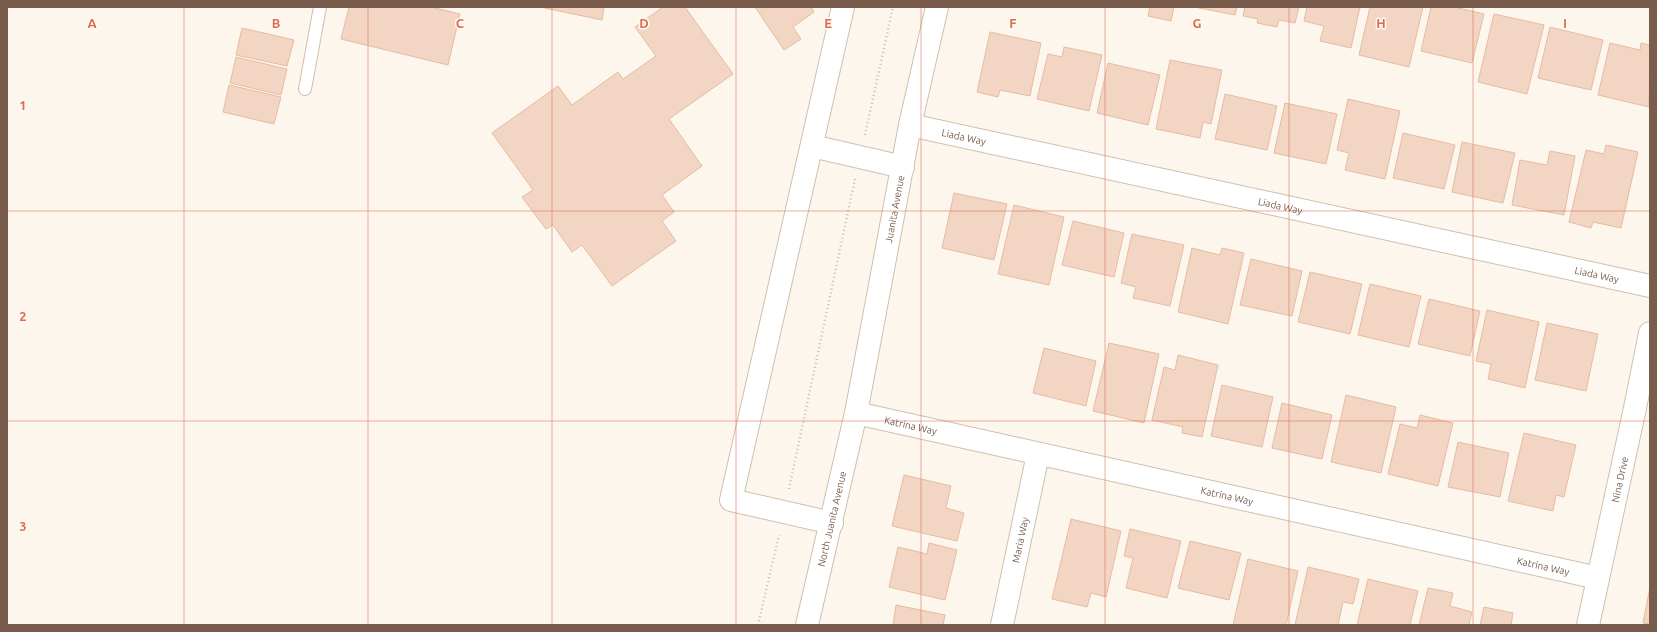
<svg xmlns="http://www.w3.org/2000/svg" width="1657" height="632" font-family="Ubuntu,sans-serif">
<rect width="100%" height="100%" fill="#fdf6ec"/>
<!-- building -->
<path fill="#f3d5c3" stroke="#e6bba3" d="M349,7H431L460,14L448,65L341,39Z
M540,7H604L602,20Z
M663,7H685L733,74L669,119L702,166L662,195L674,212L662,221L676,241L612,286L582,245L572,252L553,225L546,229L522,197L533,190L492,133L558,86L572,105L618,72L623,79L656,56L635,27Z
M755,7H811L814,12L793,27L801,39L784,50Z
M1150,7H1174L1171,21L1148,16Z
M1194,7H1237L1235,15Z
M1245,7H1299L1295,23L1279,20L1277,27L1257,23L1258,19L1243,16Z
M1307,7H1360L1351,48L1320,41L1324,26L1304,21Z
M1370,7H1423L1409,67L1359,55Z
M1431,7H1454L1484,14L1472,63L1421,51Z
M1494,14L1544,25L1527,94L1478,82Z
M1550,27L1603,40L1591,90L1538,78Z
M242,28L294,40L287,66L236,55Z
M990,32L1041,43L1030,96L1000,90L998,97L977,92Z
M1610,43L1640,50L1641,43L1650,45L1649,107L1598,95Z
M1064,47L1102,55L1089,111L1037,99L1048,54L1062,57Z
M236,57L287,69L281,95L230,83Z
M1170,60L1222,70L1211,124L1203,122L1200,138L1156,129Z
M1108,63L1160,75L1148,125L1097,113Z
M229,85L281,97L274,124L223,112Z
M1225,94L1277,106L1267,150L1215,139Z
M1348,99L1400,111L1385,179L1345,170L1349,153L1337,150Z
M1285,103L1337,114L1326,164L1274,153Z
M1403,133L1455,145L1444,189L1393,178Z
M1462,142L1515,153L1503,203L1452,192Z
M1606,145L1638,152L1621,228L1593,222L1591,228L1569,222L1586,150L1604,154Z
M1550,151L1575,156L1564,215L1512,205L1520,160L1547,165Z
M954,193L1007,204L994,260L942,248Z
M1014,205L1064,217L1049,285L998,274Z
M1073,221L1124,233L1114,277L1062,265Z
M1132,234L1184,245L1170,306L1133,298L1136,287L1121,283Z
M1192,248L1220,255L1222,248L1244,253L1228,324L1178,312Z
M1251,259L1302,271L1292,316L1240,305Z
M1310,272L1362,284L1350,334L1298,322Z
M1370,284L1421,296L1409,347L1358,335Z
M1429,299L1480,311L1470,356L1418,344Z
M1487,310L1539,322L1525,388L1488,379L1491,364L1476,361Z
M1547,323L1598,334L1586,391L1535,380Z
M1109,343L1159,354L1144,423L1093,411Z
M1044,348L1096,361L1086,406L1033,393Z
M1178,355L1218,365L1202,437L1182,433L1183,427L1152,420L1164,367L1175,370Z
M1222,385L1273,397L1262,447L1211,436Z
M1346,395L1396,407L1381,473L1331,462Z
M1282,403L1332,415L1322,459L1272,448Z
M1420,415L1453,423L1438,486L1388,474L1400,424L1417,428Z
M1524,433L1576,445L1564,497L1556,495L1553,511L1508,501Z
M1458,442L1509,453L1500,497L1448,487Z
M904,475L951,486L946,508L964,513L957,541L892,526Z
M1071,519L1121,531L1106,597L1091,593L1087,607L1052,599Z
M1130,529L1181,541L1167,598L1126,588L1133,558L1124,556Z
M1190,541L1241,553L1229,600L1178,588Z
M929,543L957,550L945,600L889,587L898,547L927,554Z
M1248,559L1298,571L1286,625H1233Z
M1308,567L1359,579L1353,604L1343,602L1338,625H1295Z
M1368,579L1418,591L1410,625H1357Z
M1650,587V624L1643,623Z
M1428,588L1453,593L1450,606L1472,612L1469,625H1419Z
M896,605L945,615L943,625H893Z
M1484,607L1513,613L1511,625H1480Z"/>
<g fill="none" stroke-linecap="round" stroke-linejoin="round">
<defs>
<path id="service" d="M305,89L320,7"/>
<g id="minor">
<path id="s1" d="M910,125L1650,286"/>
<path d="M812,146L903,167"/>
<path id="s2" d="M856,413L1598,578"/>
<path d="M832,523L731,500L843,7"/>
<path id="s3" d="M807,625L856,413L910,125L937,7"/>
<path id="s4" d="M1002,625L1038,454"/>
<path id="s5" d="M1588,625L1635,408L1650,333"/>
</g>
</defs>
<!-- service casing -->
<use href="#service" stroke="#d1beb0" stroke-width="14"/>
<!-- minor casing -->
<use href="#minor" stroke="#d1beb0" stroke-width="24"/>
<!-- path -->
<path stroke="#d9b8a5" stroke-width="2.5" stroke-dasharray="1 3" stroke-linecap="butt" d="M865,135L893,7
M789,489L855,179
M758,625L779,535"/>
<!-- service -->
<use href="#service" stroke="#fff" stroke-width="12"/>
<!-- minor -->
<use href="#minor" stroke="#fff" stroke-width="22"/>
</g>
<!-- grid -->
<path fill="none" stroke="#dc6d51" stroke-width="1" stroke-opacity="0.55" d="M184,7V625M368,7V625M552,7V625M736,7V625M921,7V625M1105,7V625M1289,7V625M1473,7V625M7,211H1650M7,421H1650"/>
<g text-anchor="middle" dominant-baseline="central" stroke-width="3" stroke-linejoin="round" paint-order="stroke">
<!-- street labels -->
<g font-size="10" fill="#7a5c4d" stroke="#fffaf3">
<text stroke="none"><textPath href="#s1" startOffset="55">Liada Way</textPath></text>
<text stroke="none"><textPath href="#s1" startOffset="379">Liada Way</textPath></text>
<text stroke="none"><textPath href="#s3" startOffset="425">Juanita Avenue</textPath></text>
<text stroke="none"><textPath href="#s1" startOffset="703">Liada Way</textPath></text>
<text stroke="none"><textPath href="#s2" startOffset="56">Katrina Way</textPath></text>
<text stroke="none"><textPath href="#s5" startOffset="149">Nina Drive</textPath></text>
<text stroke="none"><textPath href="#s2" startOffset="380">Katrina Way</textPath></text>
<text stroke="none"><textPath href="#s3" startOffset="109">North Juanita Avenue</textPath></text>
<text stroke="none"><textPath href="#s4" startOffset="87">Maria Way</textPath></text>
<text stroke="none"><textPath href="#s2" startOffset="704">Katrina Way</textPath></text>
</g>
</g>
<g font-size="13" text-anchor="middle" font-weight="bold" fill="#dc6d51" stroke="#fffaf3" stroke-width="3" stroke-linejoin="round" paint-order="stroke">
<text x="92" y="28">A</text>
<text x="276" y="28">B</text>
<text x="460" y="28">C</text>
<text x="644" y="28">D</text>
<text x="828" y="28">E</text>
<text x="1013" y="28">F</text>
<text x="1197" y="28">G</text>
<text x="1381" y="28">H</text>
<text x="1565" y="28">I</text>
<text x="23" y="110">1</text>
<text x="23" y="321">2</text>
<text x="23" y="531">3</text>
</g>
<!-- border -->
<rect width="1657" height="632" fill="none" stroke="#7a5c4d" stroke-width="16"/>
</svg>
